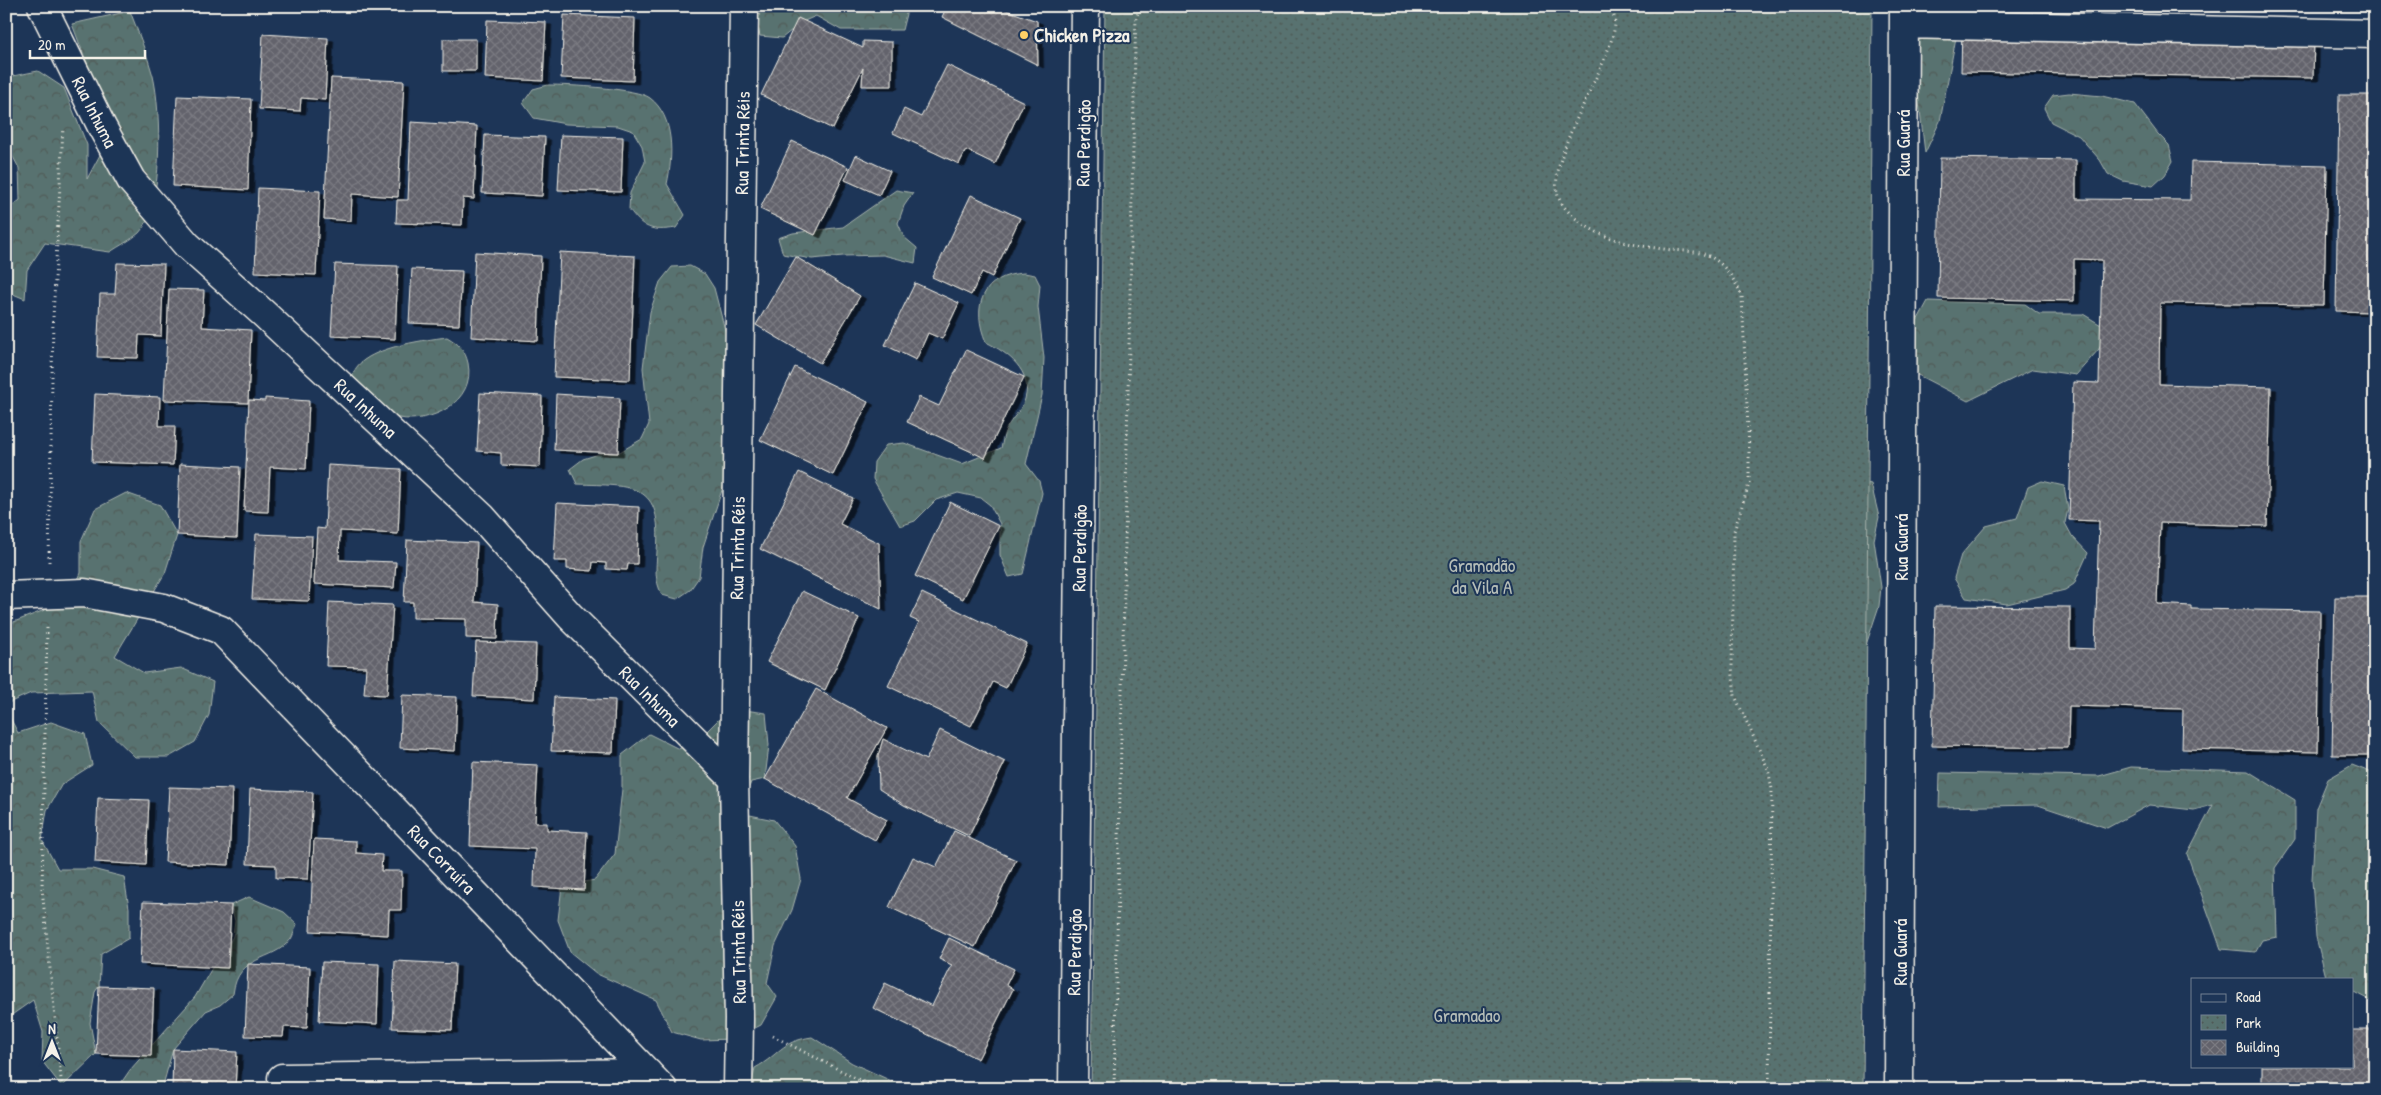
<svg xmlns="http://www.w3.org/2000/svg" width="2381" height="1095" font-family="'Patrick Hand',sans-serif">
<defs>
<pattern id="forest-crowns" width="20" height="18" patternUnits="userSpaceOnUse" patternTransform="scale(1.25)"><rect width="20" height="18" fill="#58726f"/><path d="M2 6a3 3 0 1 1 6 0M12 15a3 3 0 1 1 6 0" fill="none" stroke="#505b58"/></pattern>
<pattern id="park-dots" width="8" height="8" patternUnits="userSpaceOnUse" patternTransform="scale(1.25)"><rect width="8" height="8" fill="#58726f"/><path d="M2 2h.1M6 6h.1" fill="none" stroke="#505b58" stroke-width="1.8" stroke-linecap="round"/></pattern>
<pattern id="building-cross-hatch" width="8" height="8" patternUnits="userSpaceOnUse" patternTransform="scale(1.25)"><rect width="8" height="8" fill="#63636c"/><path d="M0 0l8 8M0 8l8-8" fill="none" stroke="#7a7a81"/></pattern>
<filter id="shadow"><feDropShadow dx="5.5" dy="3" stdDeviation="0" flood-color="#0009"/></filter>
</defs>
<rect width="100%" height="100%" fill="#1d3557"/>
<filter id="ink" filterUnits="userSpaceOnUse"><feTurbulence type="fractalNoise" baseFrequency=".02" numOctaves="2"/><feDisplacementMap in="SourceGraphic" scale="10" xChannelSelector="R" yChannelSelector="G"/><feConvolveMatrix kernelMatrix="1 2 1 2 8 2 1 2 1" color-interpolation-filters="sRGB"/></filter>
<g filter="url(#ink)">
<!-- forest -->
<path fill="url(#forest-crowns)" stroke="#a6b2ac" d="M754,6H908L902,30H841L816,16L802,22L782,38L760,36Z
M1917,6H1962L1940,121L1925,153L1917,85L1906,67Z
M130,11C138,32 147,54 153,76C161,109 164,208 139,233C131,240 119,246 110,252L45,243L27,270L25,299L6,291V211L20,200L19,168L6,144V83L8,77L38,71L64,88L87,145V179L101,153L110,124L72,24Z
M548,85C567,85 637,88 650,98C675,117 673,157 667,184L685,215L676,228C651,232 643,228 629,209L630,193L645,162L642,146L633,131L618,126L566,124L534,118L523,103L533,89Z
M2069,93L2102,96L2135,104L2158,134L2169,145L2173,161L2165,175L2153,186L2123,181L2108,174L2100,160L2079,136L2051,122L2044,108L2053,95Z
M896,190L913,193L904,206L898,223L904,237L917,248L915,263L883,255L843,256L812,259L783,254L778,238L793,233L843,227Z
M690,266L705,274L714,288L726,334L728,354L726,478L703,547L699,577L690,590L677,599L662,595C654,578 656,570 657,551C663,482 633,486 577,484L570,469L583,459L602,453H618L642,439L649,424L643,368L650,312L660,282L672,267Z
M1024,273L1035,275L1040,285L1038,307L1044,358L1042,395L1026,464L1039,481L1042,493L1023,574L1009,577L1000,555V524L990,505L981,498L958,493L936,500L915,521L900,526L873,479L874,462L886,445L904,443L962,464L1001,448C1003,442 1003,435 1006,429C1011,419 1022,410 1025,399C1033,371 1008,353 986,342C971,307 982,275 1024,273Z
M1928,301L2025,304L2039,314H2083L2106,328L2099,349L2076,375L2033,369L1968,401L1916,374L1905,343Z
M447,337C459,344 465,350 468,363C476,402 431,424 399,418C393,416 385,415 380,412C370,405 362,393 353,384C353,381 352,375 354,372C363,348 424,340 447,337Z
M1857,481L1871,484L1879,517L1874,540L1881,587L1879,606L1864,651Z
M2042,481L2064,486L2068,509L2065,523L2072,536L2088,553L2074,584L2065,590L2007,604L1966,598L1954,578L1961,555L1986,526L2017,518L2028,487Z
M126,493L160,505L177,535L165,573L115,656L144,673L181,668L213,682L209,715L195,742L169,757H135L99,722L92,691L31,693L6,704V625L68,601L81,573V541L95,509Z
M730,708L766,713L769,745L765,779L751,782L740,813L774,820L795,846L801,879L792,910L775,946L767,983L777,997L761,1025L733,1039L701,1040L672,1032L656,1000L597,974L570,952L558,920L562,886L595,880L615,854L622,789V755L649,734L679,749L707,731Z
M6,710L18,733L51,722L85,734L92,765L62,784L47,810L42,840L58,869H92L124,877L129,908V938L101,954L99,986L95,992L90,1023L96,1054L62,1087L42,1061L43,1032L33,1000L6,1019Z
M2352,765L2375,774V1003L2352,991V979L2326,977L2316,937L2312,880L2316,808L2328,779Z
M2131,767L2248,771L2295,800V839L2275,868L2277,937L2262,940L2255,952L2221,949L2187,854L2213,805L2194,810L2149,805L2107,828L2038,805L1939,807L1940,773L2099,776Z
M249,897L284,912L297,924C295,929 293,936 291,939C272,963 238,953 233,994L220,1005L206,1011L173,1049L162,1089H122L121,1083L130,1070L195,997L212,968L225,952L233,936L235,921L231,905Z
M812,1037L852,1063L909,1089H751L755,1068C781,1054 779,1042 812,1037Z"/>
<!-- park -->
<path fill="url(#park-dots)" stroke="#a6b2ac" d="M1105,6H1872L1863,1089H1091Z"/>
<!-- building -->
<path fill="url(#building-cross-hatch)" stroke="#f4f1e8" filter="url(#shadow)" d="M947,6H995L1037,21L1038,65L942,17Z
M564,15L635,18L633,81L561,78Z
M798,18L863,48V41L892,42V86H862L863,68L833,129L761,95Z
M487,20L546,22L543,81L485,78Z
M1962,27L2314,38L2313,78L1961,72Z
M263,34L328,38L325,100L301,98L300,111L259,109Z
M443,39H476V71H443Z
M947,65L1024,102L995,164L966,150L959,164L893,133L904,109L921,117Z
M331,78L404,81L398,197L352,194L351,221L324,219Z
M2339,95H2375L2373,312L2336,311Z
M177,96L251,99L248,190L173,186Z
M411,122L477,126L474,199L463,198L462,225L396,223L397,200H408Z
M485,135L545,137L542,196L482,193Z
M561,135L623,137L621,192L558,190Z
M792,141L848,167L815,235L760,209Z
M856,155L890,171L879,195L845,180Z
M1940,158L2076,160V199L2190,200L2191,162L2327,165L2324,305L2160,303L2159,384L2271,387L2267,526L2160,523L2157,604L2191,606V609L2320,611L2318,752L2182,749L2183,709L2069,706L2068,748L1932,746L1935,606L2070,607V648L2095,649L2099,521L2069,520L2073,382L2099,383L2102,260L2074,259V301L1938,298Z
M258,188L320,191L316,275L255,272Z
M971,195L1020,218L992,277L982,272L971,295L932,277Z
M475,252L541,256L538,341L471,337Z
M560,252L635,256L630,380L554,377Z
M796,257L860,296L820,363L756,325Z
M117,263L164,264L161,336L139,335L138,358L97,357L100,294H115Z
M335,264L398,266L395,339L331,336Z
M412,269L462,271L459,325L409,323Z
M915,283L959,303L942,339L928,333L916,360L885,345Z
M169,289L204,290L202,327L251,330L248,403L164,400Z
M966,350L1024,377L985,458L907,422L919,397L939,406Z
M795,367L868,402L833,475L760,440Z
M480,393L542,396L540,467L501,465V453L477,451Z
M95,394L160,397L159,426H175L173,465L92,462Z
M556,394L620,398L618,453L554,450Z
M265,398L309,401L306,469L270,467L268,512L244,511L249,400L265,401Z
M180,464L240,467L237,538L177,535Z
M328,465L401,469L398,534L340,531L339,560L396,562L394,588L314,584L317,528L325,529Z
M799,472L853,498L840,524L879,543L881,609L760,549Z
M950,502L999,526L963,599L915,576Z
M557,503L639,507L637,564H628L627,570L606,569V563L593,562L592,571L567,569V561H554Z
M256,534L312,536L309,601L252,599Z
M407,540L477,543L474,602L498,604L497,639L466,638V619L413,618V602H404Z
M802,591L859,618L825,690L767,662Z
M922,593L1027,644L1006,688L993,682L971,726L888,686L919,622L910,618Z
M2335,597H2372L2370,755H2332Z
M329,602L393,605L387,695L364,694L366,667L326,666Z
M476,642L536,644L534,699L473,696Z
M816,689L887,728L847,798L887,820L875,840L765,779Z
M402,695L457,697L455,751L400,748Z
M554,697L615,700L613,753L551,751Z
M940,730L1005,762L969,836L904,805L879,789L878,756L883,739L926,760Z
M473,762L538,765L535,823H547V830L587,832L584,890L534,887L535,849L470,846Z
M169,787L232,789L229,865L165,862Z
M250,789L313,792L308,879L276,878V865L247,864Z
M98,798L149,800L146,865L95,862Z
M954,831L1016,860L975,947L889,907L913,857L936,867Z
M314,839L356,841V853L382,855L381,871H402L401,910H389L388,935L310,931Z
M143,902L231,905L228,968L140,964Z
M949,938L1014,969L1006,985L1013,989L978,1059L873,1008L885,983L932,1006L952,965L939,959Z
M395,961L455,964L452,1030L392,1028Z
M322,962L379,964L377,1024L319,1021Z
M248,964L310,967L307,1028L284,1027L283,1037L245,1036Z
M99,986L154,988L151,1056L96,1054Z
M2352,1030H2375V1089H2262V1066H2352Z
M173,1049L237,1052L235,1089H172Z"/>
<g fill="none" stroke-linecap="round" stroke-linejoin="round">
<defs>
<path id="minor" d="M42,6L102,127L131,180L187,245L263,313L482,517L570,616L734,779
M1904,24L2375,34
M6,596L84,593L164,608L221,630L663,1089
M282,1078L648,1073
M738,1089L739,1019L734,779L744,6
M1073,1089L1085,6
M1899,1089L1904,6"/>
</defs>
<!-- minor casing -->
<use href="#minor" stroke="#f4f1e8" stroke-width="31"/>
<!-- path -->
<path stroke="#f4f1e8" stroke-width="3" stroke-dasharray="1 4" stroke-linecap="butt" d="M1612,6C1613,12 1615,19 1615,25C1609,69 1546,157 1558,196C1561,205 1571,215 1579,221C1607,242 1638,246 1672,250C1683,251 1698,251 1709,256C1726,265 1734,279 1742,296L1749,451V484L1734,531L1732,666L1735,696L1768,769L1772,789L1769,1089
M49,562L53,318L63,128
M47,628L42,888L62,1089
M773,1036L877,1089
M1114,1089L1135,48L1136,18L1141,6"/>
<!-- minor -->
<use href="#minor" stroke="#1d3557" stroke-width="28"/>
</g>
</g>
<!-- markers -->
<circle fill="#ffd166" stroke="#1d3557" stroke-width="2" cx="1024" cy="35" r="5"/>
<g text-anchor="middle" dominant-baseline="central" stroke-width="4" stroke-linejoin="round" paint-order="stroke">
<!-- poi labels -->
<g font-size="19" font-weight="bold" fill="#f4f1e8" stroke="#1d3557" text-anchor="start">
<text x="1034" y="35">Chicken Pizza</text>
</g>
<!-- street labels -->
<g font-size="19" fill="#f4f1e8" stroke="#1d3557">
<text transform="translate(95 112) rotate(63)">Rua Inhuma</text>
<text transform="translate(742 143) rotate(-89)">Rua Trinta Réis</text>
<text transform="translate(1083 143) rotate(-89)">Rua Perdigão</text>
<text transform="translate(1903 143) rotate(-90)">Rua Guará</text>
<text transform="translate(366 408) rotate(43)">Rua Inhuma</text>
<text transform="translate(1901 547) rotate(-90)">Rua Guará</text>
<text transform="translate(737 548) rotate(-89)">Rua Trinta Réis</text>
<text transform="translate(1079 548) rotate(-89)">Rua Perdigão</text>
<text transform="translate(650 696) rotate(45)">Rua Inhuma</text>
<text transform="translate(442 859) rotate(46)">Rua Corruíra</text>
<text transform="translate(738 952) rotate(-91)">Rua Trinta Réis</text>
<text transform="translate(1074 952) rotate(-89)">Rua Perdigão</text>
<text transform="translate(1900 952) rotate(-90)">Rua Guará</text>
</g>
<!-- park labels -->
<g font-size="19" fill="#b6beb8" stroke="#1d3557">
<text x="1482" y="565">Gramadão<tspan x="1482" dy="22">da Vila A</tspan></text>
<text x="1467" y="1015">Gramadao</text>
</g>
</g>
<!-- margin -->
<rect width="2381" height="1095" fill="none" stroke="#1d3557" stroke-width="25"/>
<rect x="12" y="12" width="2356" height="1070" fill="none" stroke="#f4f1e8" stroke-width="2" filter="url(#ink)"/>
<!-- legend -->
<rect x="2191" y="978" width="162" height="90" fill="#1d3557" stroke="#738091"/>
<rect x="2201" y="994" width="25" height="8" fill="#1d3557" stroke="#738091"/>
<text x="2236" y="1002" font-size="15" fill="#f4f1e8">Road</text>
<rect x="2201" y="1015" width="25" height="15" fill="url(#park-dots)" stroke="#738091"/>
<text x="2236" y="1028" font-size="15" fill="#f4f1e8">Park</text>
<rect x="2201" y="1040" width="25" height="15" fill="url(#building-cross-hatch)" stroke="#738091"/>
<text x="2236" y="1052" font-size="15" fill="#f4f1e8">Building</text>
<!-- north arrow -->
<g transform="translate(52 1042)" stroke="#1d3557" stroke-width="4" paint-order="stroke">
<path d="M0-4L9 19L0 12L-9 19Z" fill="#f4f1e8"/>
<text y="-8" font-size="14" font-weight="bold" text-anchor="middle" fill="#f4f1e8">N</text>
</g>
<!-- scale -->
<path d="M30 50v8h115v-8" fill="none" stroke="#f4f1e8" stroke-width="2.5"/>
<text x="38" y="50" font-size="15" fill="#f4f1e8" stroke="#1d3557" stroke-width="4" paint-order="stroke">20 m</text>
</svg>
